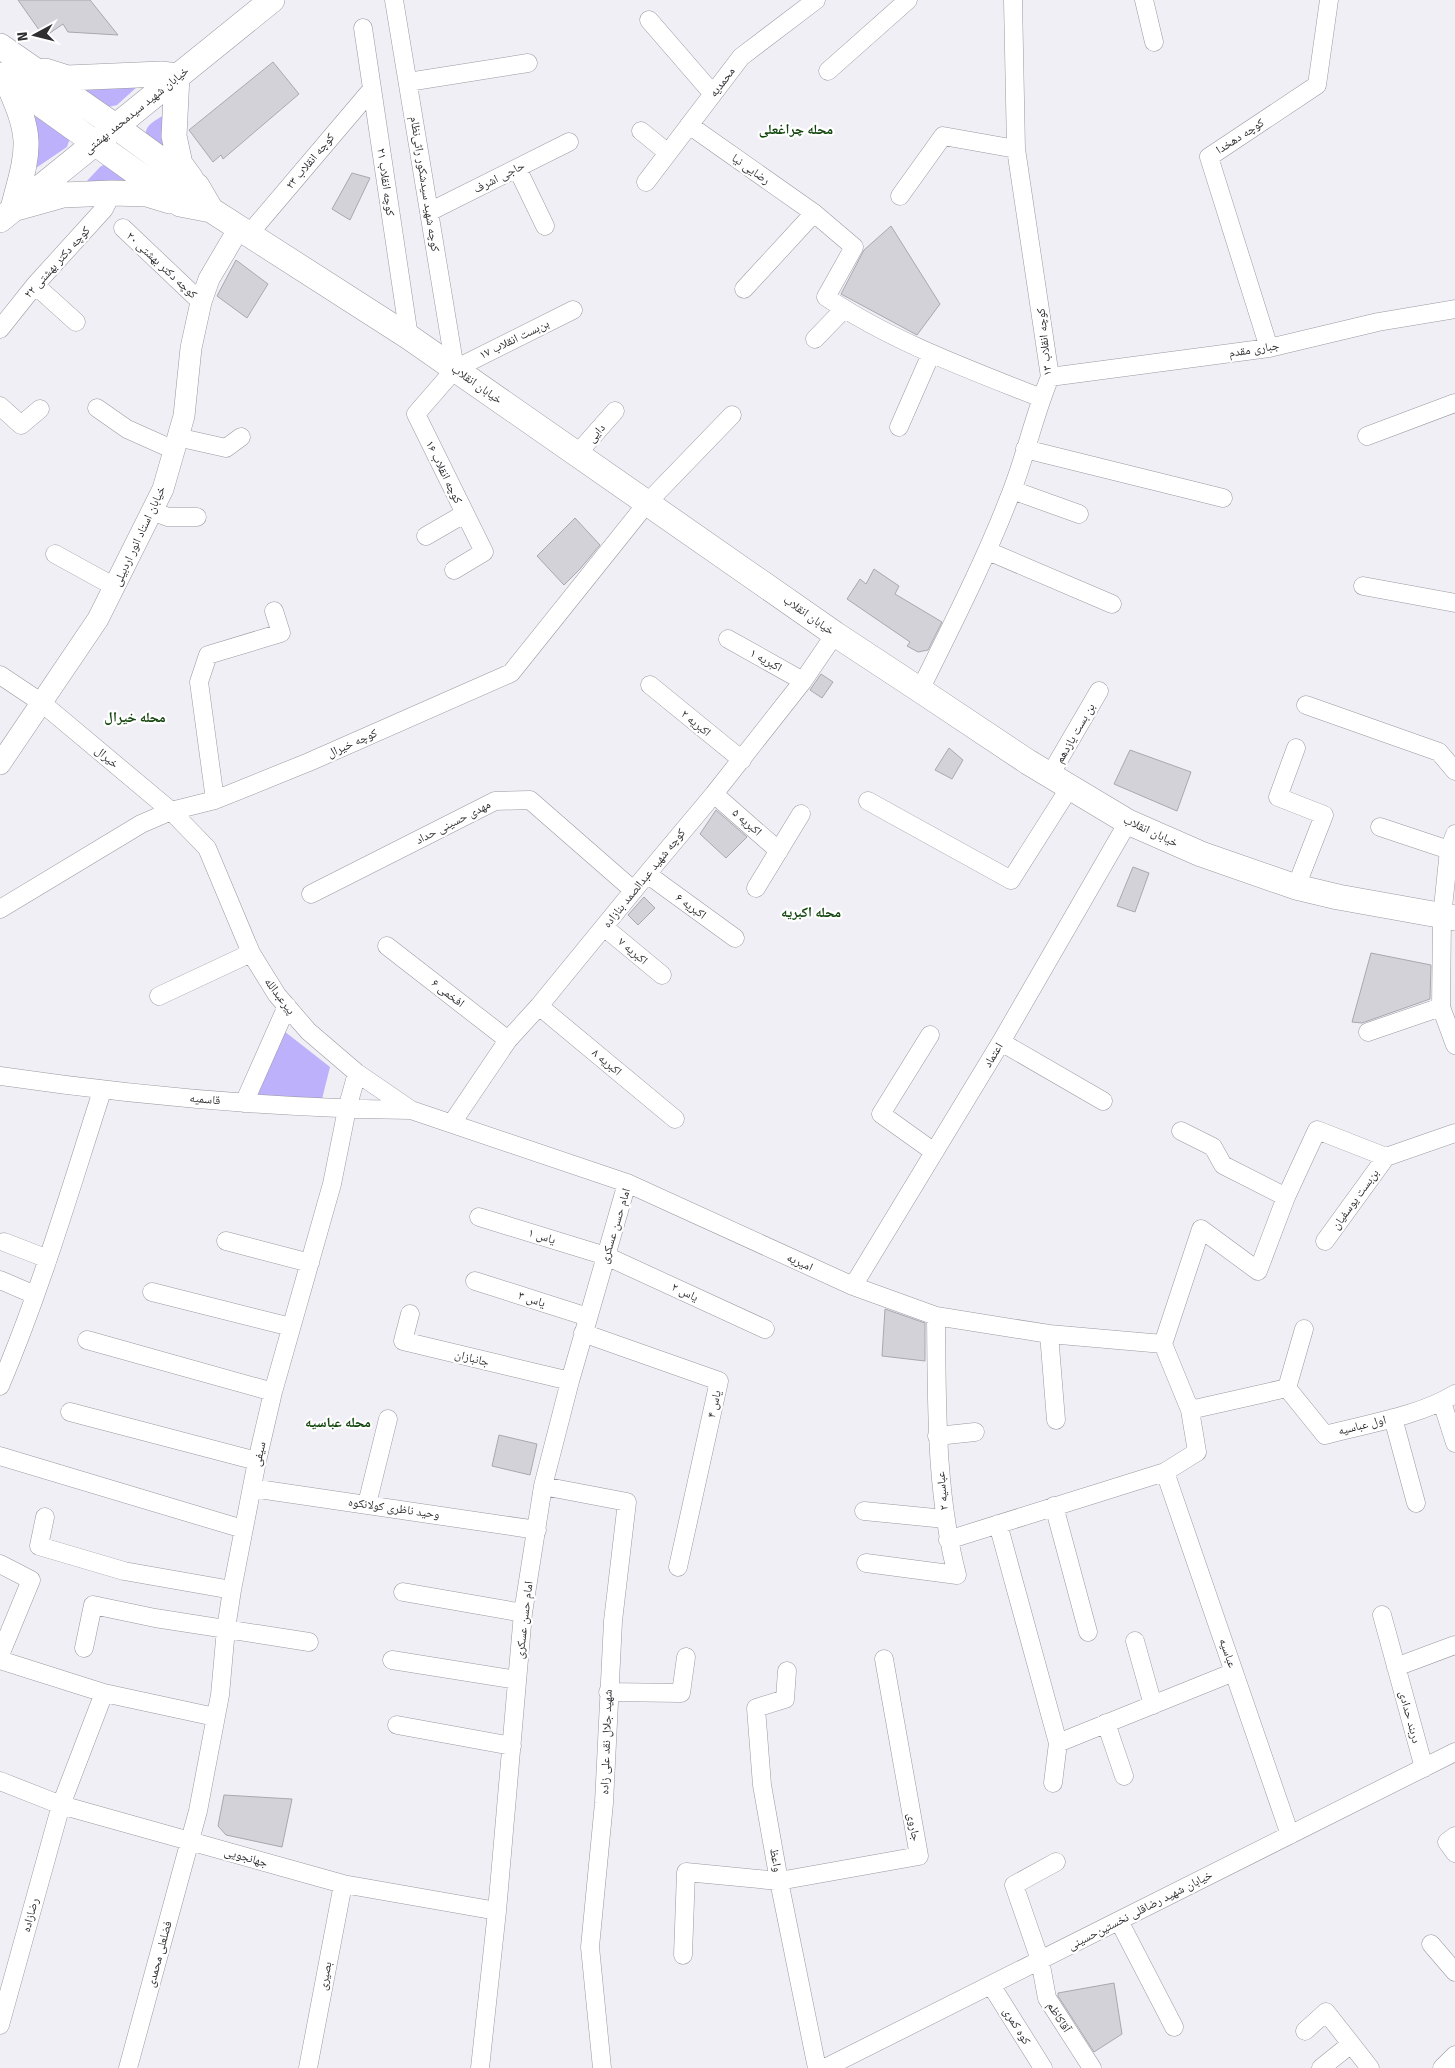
<svg xmlns="http://www.w3.org/2000/svg" width="1455" height="2068" font-family="'Fira Sans','Noto Naskh Arabic',sans-serif">
<rect width="100%" height="100%" fill="#f0eff6"/>
<!-- green -->
<path fill="#beb1fc" d="M79,86L98,89L138,86L117,105L104,108Z
M35,115L70,138L67,147L33,170L36,138Z
M162,116L167,121L163,149L146,135C144,126 155,121 162,116Z
M107,163L136,181L86,182L100,167Z
M284,1031L330,1067L322,1099L255,1095Z"/>
<!-- building -->
<path fill="#d3d2d9" stroke="#a8a8ae" d="M18,0H90L118,35L68,32L63,24L44,37Z
M273,62L299,94L223,159L221,155L213,162L189,130Z
M352,173L370,178L350,220L332,209Z
M891,226L940,304L917,335L841,294L864,250Z
M236,260L268,284L247,318L217,296Z
M575,518L600,545L580,569L564,585L537,556Z
M874,569L899,586L895,594L942,622L928,650L918,652L907,646L910,642L847,599L860,579L866,584Z
M821,674L833,682L822,698L810,690Z
M949,748L963,760L952,779L935,770Z
M1130,750L1191,772L1177,811L1114,784Z
M716,810L747,837L726,858L700,834Z
M1133,867L1149,873L1135,912L1117,906Z
M644,897L655,908L638,925L628,915Z
M1371,953L1431,965L1430,999L1362,1023L1352,1022Z
M885,1309L925,1323V1361L882,1356Z
M499,1435L537,1444L530,1475L492,1466Z
M224,1795L292,1799L282,1847L226,1835L218,1826Z
M1114,1983L1122,2034L1094,2052L1058,1996V1993Z"/>
<g fill="none" stroke-linecap="round" stroke-linejoin="round">
<defs>
<path id="minor" d="M394,0L455,369
M1144,0L1154,42
M649,20L713,94
M363,28L409,337
M828,71L908,0
M408,82L528,63
M689,125L814,213L854,247L826,297C891,341 968,369 1041,398
M641,131L668,153
M517,168L545,226
M646,182L741,57L816,0
M900,196L943,136L1016,149
M429,212L569,142
M123,228L201,302
M249,234L372,89
M35,285L76,322
M744,289L814,213
M0,329L35,285L104,209L112,193
M815,339L844,309
M1269,348L1209,157L1317,85L1329,0
M1050,377L1269,348L1378,322L1455,309
M0,406L21,425L40,409
M97,408L127,429L174,450
M899,427L931,354
M1367,436L1455,403
M177,437L226,448L241,437
M1025,449L1223,498
M577,454L615,411
M1012,490L1079,514
M152,511L168,517H197
M426,536L464,514
M988,551L1112,604
M55,554L115,587
M454,570L484,552L416,414L455,369L573,310
M1363,586L1455,603
M728,639L803,681
M0,675L42,703L171,811L207,848L251,953L277,995L308,1031L357,1073L411,1110L627,1183L853,1286L936,1316L1049,1334L1163,1344
M650,685L742,760
M920,690C952,625 985,561 1011,493C1026,455 1034,415 1050,377L1016,149L1013,0
M1306,705L1439,752L1455,771
M1296,748L1278,797L1324,815L1296,887
M1050,775L1099,691
M714,794L779,851
M215,800L199,682L208,655L281,633L274,611
M868,801L1011,880L1070,787
M1380,827L1449,850
M1455,834L1449,850L1442,917L1441,1007L1455,1045
M647,874L735,938
M756,888L801,814
M311,894L495,801L530,800L633,890
M0,909L141,824L171,811L215,800L309,762L511,673L647,503L732,415
M604,927L662,975
M387,946L508,1040
M159,996L251,953
M539,1006L675,1119
M1368,1032L1441,1007
M930,1035L881,1114L934,1152
M1001,1042L1103,1101
M0,1076C136,1096 274,1108 411,1110
M244,1103L287,1006
M452,1123L508,1040L539,1006L647,874L714,794L803,681L835,634
M1181,1131L1213,1147L1223,1165L1286,1197
M479,1217L606,1256L765,1329
M226,1241L310,1263
M1325,1241L1386,1157
M4,1242L48,1259
M0,1280L35,1295
M475,1281L588,1317
M853,1286L1001,1042L1128,822
M152,1292L291,1327
M410,1314L403,1341L570,1381
M1304,1329L1287,1388L1325,1435C1366,1424 1419,1416 1455,1394
M583,1333L719,1381L678,1567
M1049,1334L1056,1420
M87,1340L273,1392
M1163,1344L1201,1229L1258,1271L1286,1197L1317,1130L1386,1157L1455,1133
M0,1386C41,1290 70,1190 102,1091
M1442,1402L1455,1443
M1190,1410L1287,1388
M70,1412L257,1461
M1393,1418L1416,1503
M937,1436L975,1432
M0,1456L243,1529
M1165,1472L1290,1835
M543,1486L627,1502L613,1621L604,1803L590,1947L602,2068
M252,1488L537,1530
M367,1504L388,1419
M1054,1506L1088,1632
M864,1511L945,1519
M45,1517L39,1546L124,1571L232,1590
M998,1524L1058,1743L1053,1783
M948,1540L1165,1472L1197,1452L1190,1410L1163,1344
M866,1563L957,1575C935,1490 937,1403 936,1316
M0,1564L31,1580L0,1655
M403,1592L523,1613
M1382,1615L1424,1768
M1135,1641L1153,1705
M84,1648L93,1605L155,1618L309,1642
M0,1660L104,1693L215,1717
M392,1660L517,1680
M1396,1667L1455,1645
M787,1671L785,1699L756,1708L762,1785L779,1881L817,2068
M608,1692L681,1693L686,1657
M1106,1723L1124,1776
M397,1725L512,1746
M1058,1743L1234,1672
M0,1781L61,1805L343,1884L497,1911
M1455,1836L1447,1842L1455,1853
M1056,1862L1014,1885L1040,1960L1047,1998L1092,2068
M1119,1921L1174,2027
M1431,1944L1455,1972
M683,1955L686,1872L779,1881L919,1856L884,1659
M991,1985L1043,2068
M0,2025L61,1805L104,1693
M1305,2031L1326,2012L1370,2068
M128,2068L198,1811L220,1695L226,1629L232,1590L257,1461L273,1392L332,1184L347,1109L357,1073
M308,2068L343,1884
M480,2068L497,1911L523,1613L543,1486L570,1381L627,1183
M825,2068L1455,1752
M1321,2068L1351,2044
M1442,2068L1455,2055"/>
<path id="tertiary" d="M0,764L98,619L163,489L184,416L191,348L201,302L209,279L239,228"/>
<path id="secondary" d="M0,46L115,126L197,186L211,210
M45,71L67,78L161,74L177,76L174,136L180,164L191,179
M0,75L180,204L211,210L409,337L835,634L920,690L1028,762L1128,822L1201,854L1296,887L1338,897L1455,918
M6,78C14,98 25,119 26,141C27,163 18,187 13,209L63,195L112,193L147,194L170,201
M0,220L272,0"/>
</defs>
<!-- minor casing -->
<use href="#minor" stroke="#9a99a0" stroke-width="19"/>
<!-- tertiary casing -->
<use href="#tertiary" stroke="#9a99a0" stroke-width="22"/>
<!-- secondary casing -->
<use href="#secondary" stroke="#9a99a0" stroke-width="26"/>
<!-- minor -->
<use href="#minor" stroke="#fff" stroke-width="18"/>
<!-- tertiary -->
<use href="#tertiary" stroke="#fff" stroke-width="21"/>
<!-- secondary -->
<use href="#secondary" stroke="#fff" stroke-width="25"/>
</g>
<g text-anchor="middle" dominant-baseline="central" stroke-width="4.5" stroke-linejoin="round" paint-order="stroke">
<!-- street labels -->
<g font-size="12" fill="#2f2f32" stroke="#fff">
<text transform="translate(722 82) rotate(-53)">محمدیه</text>
<text transform="translate(136 110) rotate(-39)">خیابان شهید سیدمحمد بهشتی</text>
<text transform="translate(1240 136) rotate(-33)">کوچه دهخدا</text>
<text transform="translate(310 161) rotate(-50)">کوچه انقلاب ۲۳</text>
<text transform="translate(751 169) rotate(35)">رضایی نیا</text>
<text transform="translate(499 177) rotate(-27)">حاجی اشرف</text>
<text transform="translate(386 182) rotate(82)">کوچه انقلاب ۲۱</text>
<text transform="translate(425 184) rotate(81)">کوچه شهید سیدشکور راثی‌نظام</text>
<text transform="translate(57 262) rotate(-48)">کوچه دکتر بهشتی ۲۲</text>
<text transform="translate(162 265) rotate(43)">کوچه دکتر بهشتی ۲۰</text>
<text transform="translate(514 339) rotate(-26)">بن‌بست انقلاب ۱۷</text>
<text transform="translate(1044 342) rotate(-96)">کوچه انقلاب ۱۳</text>
<text transform="translate(1254 349) rotate(-9)">جباری مقدم</text>
<text transform="translate(477 384) rotate(35)">خیابان انقلاب</text>
<text transform="translate(596 433) rotate(-49)">دایی</text>
<text transform="translate(444 472) rotate(64)">کوچه انقلاب ۱۶</text>
<text transform="translate(139 536) rotate(-65)">خیابان استاد انور اردبیلی</text>
<text transform="translate(809 615) rotate(35)">خیابان انقلاب</text>
<text transform="translate(766 660) rotate(29)">اکبریه ۱</text>
<text transform="translate(696 723) rotate(39)">اکبریه ۲</text>
<text transform="translate(1075 733) rotate(-60)">بن بست یازدهم</text>
<text transform="translate(352 743) rotate(-24)">کوچه خیرال</text>
<text transform="translate(107 757) rotate(40)">خیرال</text>
<text transform="translate(453 822) rotate(-27)">مهدی حسینی حداد</text>
<text transform="translate(747 822) rotate(41)">اکبریه ۵</text>
<text transform="translate(1151 831) rotate(25)">خیابان انقلاب</text>
<text transform="translate(644 878) rotate(-51)">کوچه شهید عبدالصمد بنازاده</text>
<text transform="translate(691 906) rotate(36)">اکبریه ۶</text>
<text transform="translate(633 951) rotate(40)">اکبریه ۷</text>
<text transform="translate(448 993) rotate(38)">افخمی ۶</text>
<text transform="translate(280 996) rotate(53)">پیرعبدالله</text>
<text transform="translate(993 1055) rotate(-59)">اعتماد</text>
<text transform="translate(607 1062) rotate(40)">اکبریه ۸</text>
<text transform="translate(205 1099) rotate(5)">قاسمیه</text>
<text transform="translate(1355 1199) rotate(-54)">بن‌بست یوسفیان</text>
<text transform="translate(615 1226) rotate(-73)">امام حسن عسکری</text>
<text transform="translate(542 1236) rotate(17)">یاس ۱</text>
<text transform="translate(800 1262) rotate(25)">امیریه</text>
<text transform="translate(685 1292) rotate(25)">یاس ۲</text>
<text transform="translate(532 1299) rotate(18)">یاس ۳</text>
<text transform="translate(472 1358) rotate(14)">جانبازان</text>
<text transform="translate(714 1404) rotate(-77)">یاس ۴</text>
<text transform="translate(1362 1425) rotate(-14)">اول عباسیه</text>
<text transform="translate(259 1454) rotate(-78)">سیفی</text>
<text transform="translate(942 1491) rotate(-95)">عباسیه ۲</text>
<text transform="translate(394 1508) rotate(8)">وحید ناظری کولانکوه</text>
<text transform="translate(524 1620) rotate(-83)">امام حسن عسکری</text>
<text transform="translate(1228 1653) rotate(71)">عباسیه</text>
<text transform="translate(1410 1717) rotate(75)">دربند حدادی</text>
<text transform="translate(606 1742) rotate(-88)">شهید جلال نقد علی زاده</text>
<text transform="translate(914 1827) rotate(80)">جاروی</text>
<text transform="translate(246 1857) rotate(16)">جهانجویی</text>
<text transform="translate(776 1860) rotate(80)">واعظ</text>
<text transform="translate(1140 1910) rotate(-27)">خیابان شهید رضاقلی نخستین‌حسینی</text>
<text transform="translate(30 1915) rotate(-75)">رضازاده</text>
<text transform="translate(159 1954) rotate(-75)">فضلعلی محمدی</text>
<text transform="translate(325 1976) rotate(-79)">بصیری</text>
<text transform="translate(1059 2017) rotate(58)">آقاکاظم</text>
<text transform="translate(1017 2026) rotate(58)">کوه کمری</text>
</g>
<!-- neighbourhood labels -->
<g font-size="14" font-weight="bold" fill="#12450d" stroke="#fff">
<text x="796" y="129">محله چراغعلی</text>
<text x="135" y="717">محله خیرال</text>
<text x="811" y="912">محله اکبریه</text>
<text x="338" y="1422">محله عباسیه</text>
</g>
</g>
<!-- north arrow -->
<g transform="translate(35 35) rotate(263)" stroke="#ffffff" stroke-width="4" paint-order="stroke">
<path d="M0-4L9 19L0 12L-9 19Z" fill="#2f2f32"/>
<text y="-8" font-size="14" font-weight="bold" text-anchor="middle" fill="#2f2f32">N</text>
</g>
</svg>
